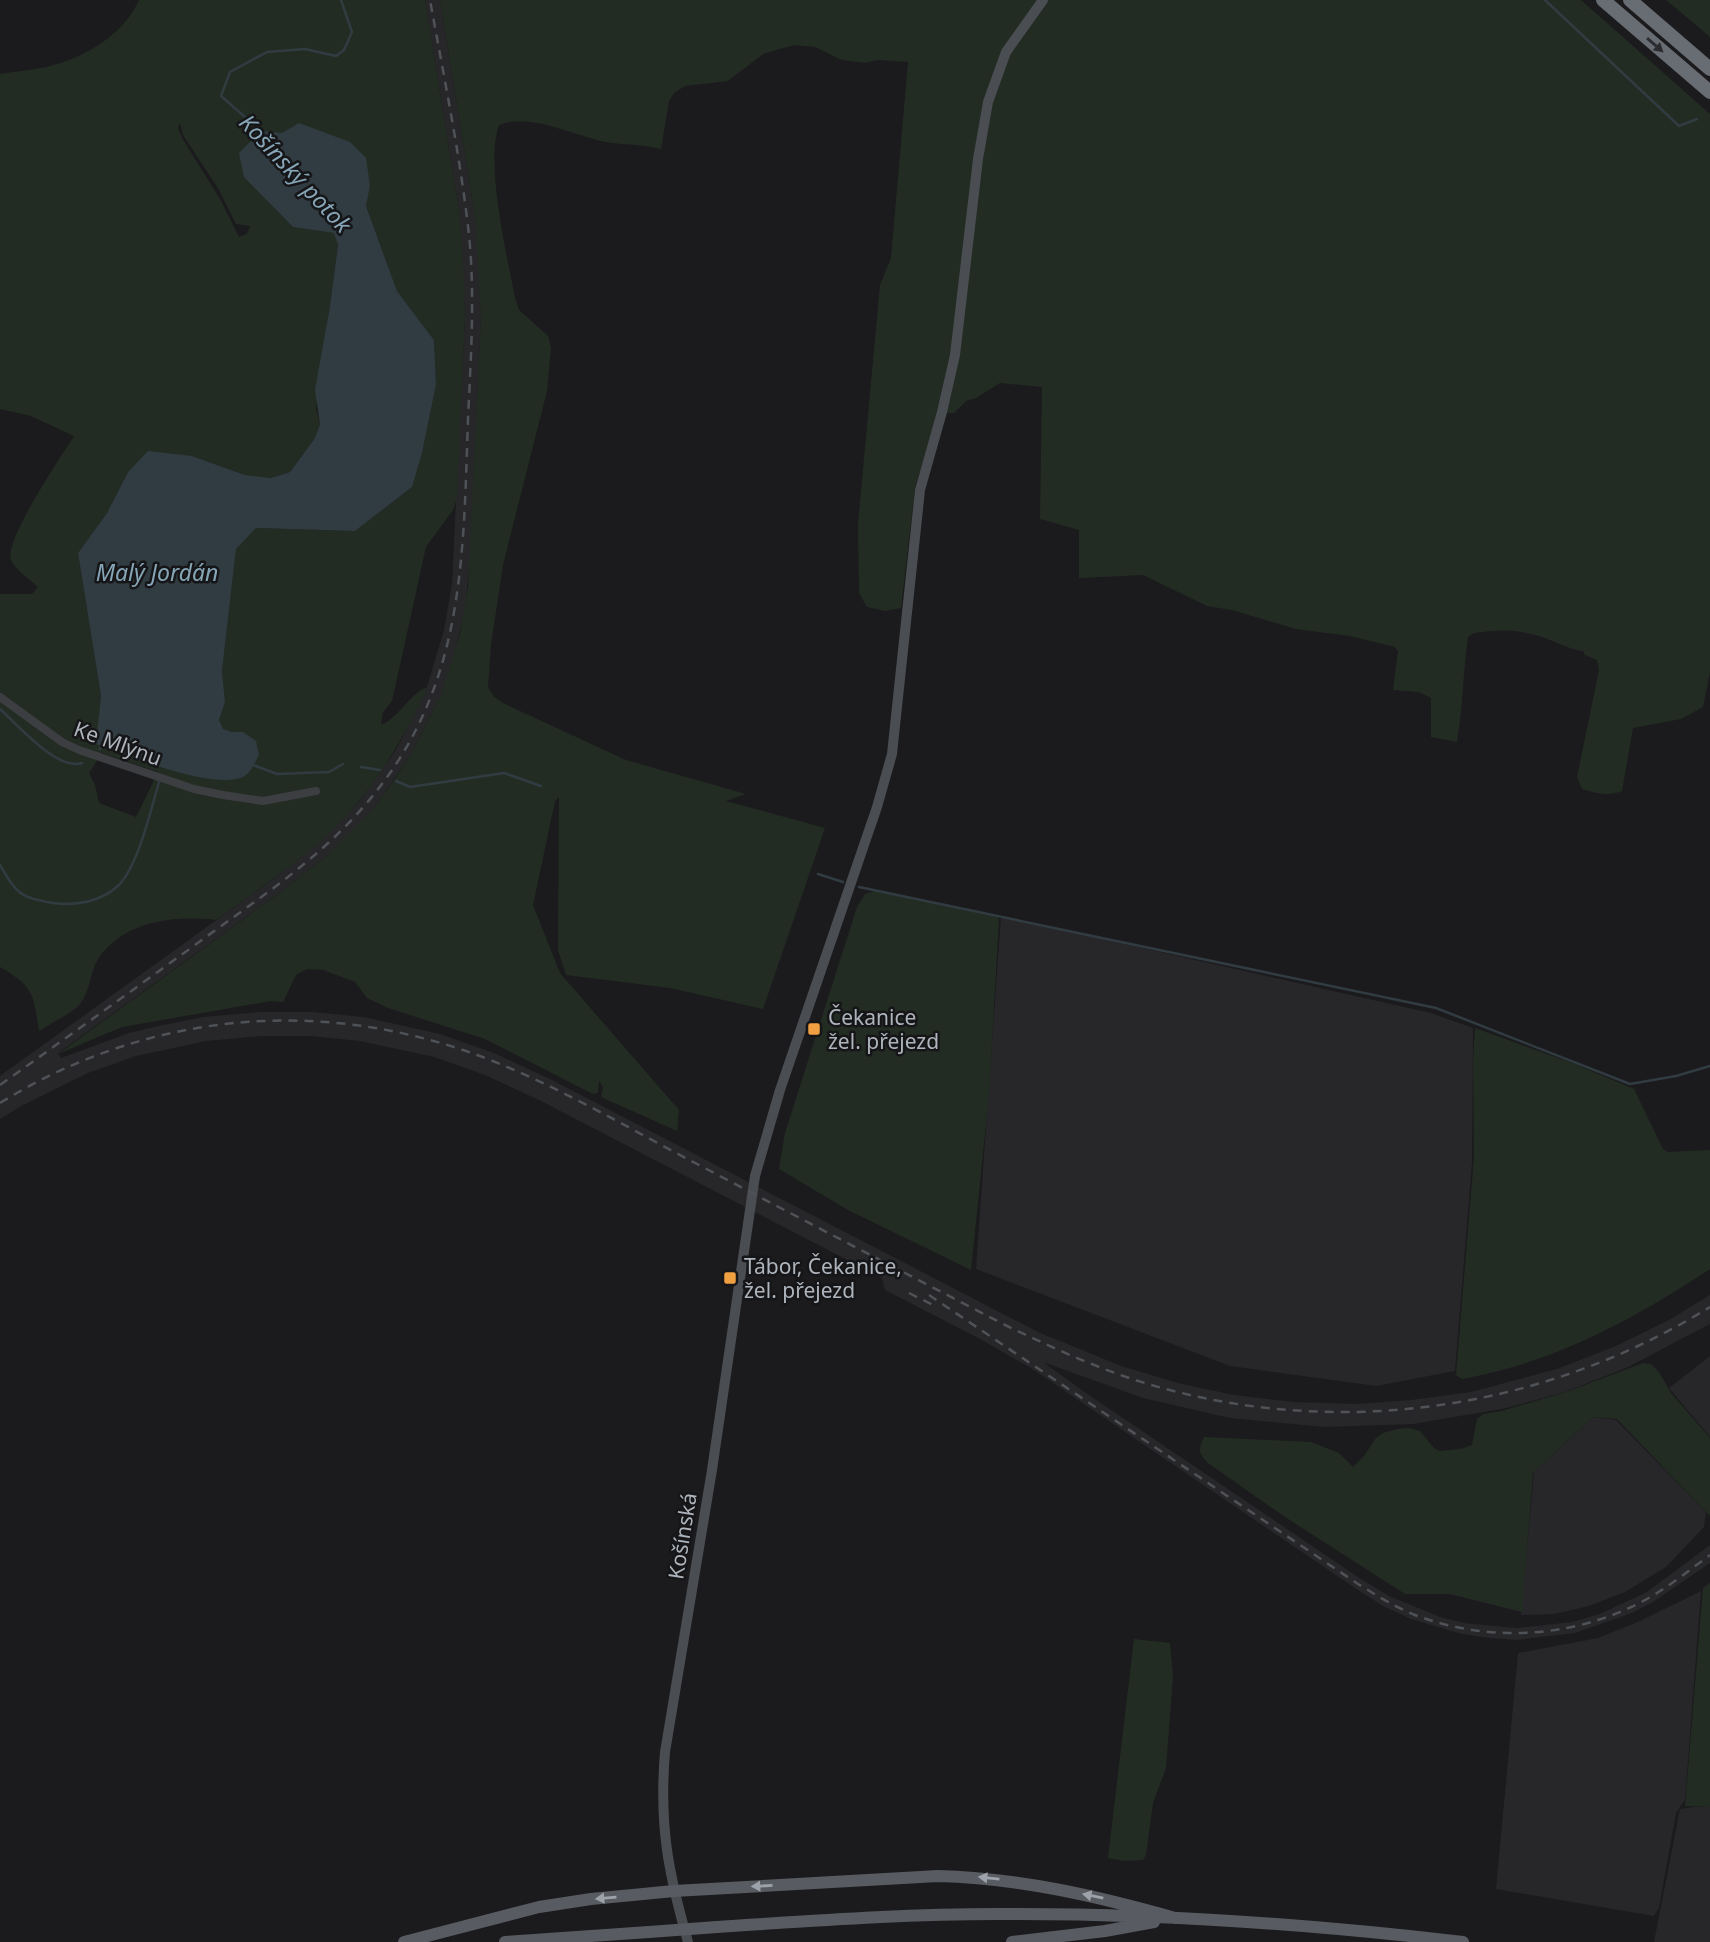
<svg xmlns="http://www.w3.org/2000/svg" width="1710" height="1942" font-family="'Noto Sans',sans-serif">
<rect width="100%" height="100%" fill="#1b1b1d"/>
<!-- built -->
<path fill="#27272a" d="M425,0H440L475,216L480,278L481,316L470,558L465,608L452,664L442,693L410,756L374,808L352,832L330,853L281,892L58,1053L61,1058L129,1033L154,1027L203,1017L261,1012H313L364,1017L440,1034L494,1053L552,1080L1038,1332L1121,1366L1178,1383L1234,1395L1294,1402L1356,1404L1411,1400L1471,1392L1557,1369L1616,1346L1669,1320L1710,1295V1324L1626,1368L1565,1392L1507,1408L1413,1424L1324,1427L1230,1418L1143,1398L1043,1362L1083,1391L1361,1579L1389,1596L1440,1617L1464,1623L1516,1628L1572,1622L1600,1614L1647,1592L1710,1545V1563L1653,1602L1632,1613L1575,1633L1516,1640L1490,1638L1462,1634L1411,1619L1383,1606L1355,1588L1034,1370L982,1340L885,1290L882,1278L541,1101L485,1075L434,1057L360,1041L311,1036H262L206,1041L136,1056L88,1073L23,1105L0,1119V1076L272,880L320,841L341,821L362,798L397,748L427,687L444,630L452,584L465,316L460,217Z
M1001,916L1431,1013L1473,1028L1472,1163L1455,1371L1376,1386L1230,1366L976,1269Z
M1710,1356V1437L1669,1388Z
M1593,1417L1616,1420L1706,1512L1704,1527L1666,1567L1625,1592L1589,1606L1554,1614L1521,1615L1534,1472Z
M1701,1591L1685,1800L1676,1813L1659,1908L1654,1916L1496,1889L1518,1653L1598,1638L1640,1621Z
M1694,1807H1710V1942H1654L1680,1809Z"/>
<!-- green -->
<path fill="#232c23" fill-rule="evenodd" d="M139,0H425L460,217L464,279L465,316L457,498L453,510L426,547L392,701L383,712L381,725C400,717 408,695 427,687C401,745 368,799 320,842C287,870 251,895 216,920C175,915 123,921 98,959C90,972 90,992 80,1004C72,1013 50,1024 39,1031C33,993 35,988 0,967V594H32L38,587C30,579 15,570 11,560C3,542 62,455 74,436L31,416L0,409V74C18,71 37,70 54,65C88,55 124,34 139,0ZM180,123L183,135L219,190L236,224L250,226L247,234L239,237L220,199L182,138L178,128ZM299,124L370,185L366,206L397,291L434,340L436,385L422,453L412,487L355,531L256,528L236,548L222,671L225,702L219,720L222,729L232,732H243L97,744L101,696L78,553L107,513L128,472L192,456L245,475L271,478L290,472L315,438L320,424L316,408L338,244L335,233L293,227L272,204L282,133ZM102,753L158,772L136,817L99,803L95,785L89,773Z
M440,0H1581L1710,114V672L1703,707L1681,719L1633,728L1622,791C1607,797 1596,793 1582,789L1577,777L1599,670L1597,660L1585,655L1583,651C1566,649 1552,639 1535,635C1515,629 1495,630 1474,633L1468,637C1463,671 1463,707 1457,742L1431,737V698L1419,692L1393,690L1398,651L1395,647L1350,636L1296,629L1232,610L1207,606L1143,575L1079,578V530L1040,519L1042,387L1000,383L976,398L966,401L954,413L937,414L915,488L901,608L885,611L867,607L859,593L858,524L880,285L891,258L908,62L878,60L865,63L842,60L815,47L794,45L763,54L728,81L685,86L674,93L669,101L661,149C643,144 624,145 606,142C574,136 530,112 499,125C485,164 507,255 515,298L519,310L548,336L551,348L547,391L503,565L491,645L488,687L494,697L505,704L626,760L746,794L726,801L825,828L763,1009L670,988L566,975L558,950L559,797L555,801L533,905L560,973L679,1110L677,1131L601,1097L603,1087L599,1081L598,1093L593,1094L485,1039L388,1008L367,998L355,982L323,970L307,969L296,975L283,1002L271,1001L122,1027L58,1054L281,892L330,853L374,808L394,780L410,756L442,693L460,633L468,586L481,316L475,216Z
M1666,0H1710V37Z
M875,891L998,917L999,919L989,1095L971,1270L848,1210L779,1169L785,1133L857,907L865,894Z
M1475,1028L1572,1063L1634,1089L1663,1149L1668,1152L1710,1150V1269C1633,1320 1553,1363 1462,1379L1456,1375L1474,1157L1473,1063Z
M1643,1363L1651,1364L1659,1372L1671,1393L1710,1438V1516L1617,1419L1593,1417L1533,1473L1522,1612L1450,1594H1405L1285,1517L1208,1463C1198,1453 1198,1449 1204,1437L1311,1442L1339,1453L1353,1467L1364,1456L1376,1438L1383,1433L1398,1429L1409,1428L1420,1431L1434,1448L1440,1451L1461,1449L1472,1445L1477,1419L1483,1414L1502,1411L1569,1391Z
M1710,1583V1807L1685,1806L1703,1588Z
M1134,1639L1170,1643L1173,1676L1166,1768L1153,1803L1146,1855L1143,1860L1124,1861L1108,1858Z"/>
<!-- water -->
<path fill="#313c42" d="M299,123L350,142L366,158L370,186L366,206L397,291L434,340L436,385L422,453L412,487L355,531L256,528L236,549L222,671L225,702L219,720L223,729L232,732H243L256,741L259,755C255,762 251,773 243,777C211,790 130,756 96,744L101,696L78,553L107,513L128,472L148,451L192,456L245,475L271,478L290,472L315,438L320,424L315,390L329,312L338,245L334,233L293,227L244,177L239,153L261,131L282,133Z"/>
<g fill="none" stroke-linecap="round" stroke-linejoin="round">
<!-- stream -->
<path stroke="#313c42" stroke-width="2.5" d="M1545,0L1679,126L1697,119
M261,131L221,96L230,72L267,52L305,49L336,56L344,50L352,32L341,0
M0,709C18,725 57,771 82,763
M100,749L105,743
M253,765L277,774L329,772L343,764
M361,767L380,770
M396,781L410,787L504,773L541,786
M0,865C17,894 19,897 53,903C76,906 101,902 119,885C139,864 151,808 160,779
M818,874L843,882
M859,887L1436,1008L1630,1084L1676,1076L1710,1066"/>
<!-- street -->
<path stroke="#3c3e42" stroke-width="8" d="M0,697L62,742L79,750L194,789L223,795L263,801L316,791"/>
<!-- secondary -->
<path stroke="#4a4d52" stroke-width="10" d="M688,1942C668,1872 659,1825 665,1752L712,1470L755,1176L780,1090L877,807L892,754L920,490L942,412L955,355L978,159L988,102L1006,52L1043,0"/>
<!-- primary -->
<path stroke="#585b61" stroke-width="12" d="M717,1927C811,1921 904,1914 998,1914C1154,1913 1309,1924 1463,1942
M404,1942L539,1907L591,1899L674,1891L938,1876C1019,1878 1097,1896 1175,1918
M505,1942L649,1932
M1012,1942L1105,1931L1154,1922"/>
<!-- highway -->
<path stroke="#686c73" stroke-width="14" d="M1603,0L1710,92
M1630,0L1710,69"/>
<!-- rail -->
<path stroke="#4f5257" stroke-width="2.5" stroke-dasharray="9 7" stroke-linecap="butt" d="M0,1085C69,1036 137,987 206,937C261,897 320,858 365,805C465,690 463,561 468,419C471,352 476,285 467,218C458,145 443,72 430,0
M0,1103C141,1016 305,997 463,1050C545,1078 622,1125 699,1165C801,1219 903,1272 1005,1325C1051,1347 1098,1369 1148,1384C1337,1440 1542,1411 1710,1307
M909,1293L937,1307
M929,1295L1358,1584C1376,1595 1395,1607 1415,1615C1484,1641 1562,1639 1629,1608C1659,1595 1684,1574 1710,1555"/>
<!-- primary-bridge -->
<path stroke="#585b61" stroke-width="12" d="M649,1932L717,1927"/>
</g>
<!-- one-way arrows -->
<defs><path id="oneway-solid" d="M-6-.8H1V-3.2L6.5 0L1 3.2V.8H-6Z" transform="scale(1.75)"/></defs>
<use fill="#2a2c2f" href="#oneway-solid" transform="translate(1655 45) rotate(41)"/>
<g fill="#9da2aa">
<use href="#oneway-solid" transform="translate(989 1878) rotate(-174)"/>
<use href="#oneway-solid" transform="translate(762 1886) rotate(177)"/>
<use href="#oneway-solid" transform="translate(1093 1896) rotate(-169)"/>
<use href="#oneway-solid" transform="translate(606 1898) rotate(175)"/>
</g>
<!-- markers -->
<g fill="#f0a040" stroke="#161618" stroke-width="2.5">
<rect x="807" y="1022" width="14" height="14" rx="3.5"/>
<rect x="723" y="1271" width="14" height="14" rx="3.5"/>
</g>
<g text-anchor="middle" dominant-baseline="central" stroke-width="5" stroke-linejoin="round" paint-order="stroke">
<!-- street labels -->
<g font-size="21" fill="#aeb4bc" stroke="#161618">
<text transform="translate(118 743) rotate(20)">Ke Mlýnu</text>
<text transform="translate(682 1536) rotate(-81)">Košínská</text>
</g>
<!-- poi labels -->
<g font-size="21" fill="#aeb4bc" stroke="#161618" text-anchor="start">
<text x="828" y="1017">Čekanice<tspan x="828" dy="24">žel. přejezd</tspan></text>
<text x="744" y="1266">Tábor, Čekanice,<tspan x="744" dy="24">žel. přejezd</tspan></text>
</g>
<!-- water labels -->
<g font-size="23" font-style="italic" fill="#86a5b6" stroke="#161618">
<text transform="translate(296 173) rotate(47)">Košínský potok</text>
<text x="157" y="572">Malý Jordán</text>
</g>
</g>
</svg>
